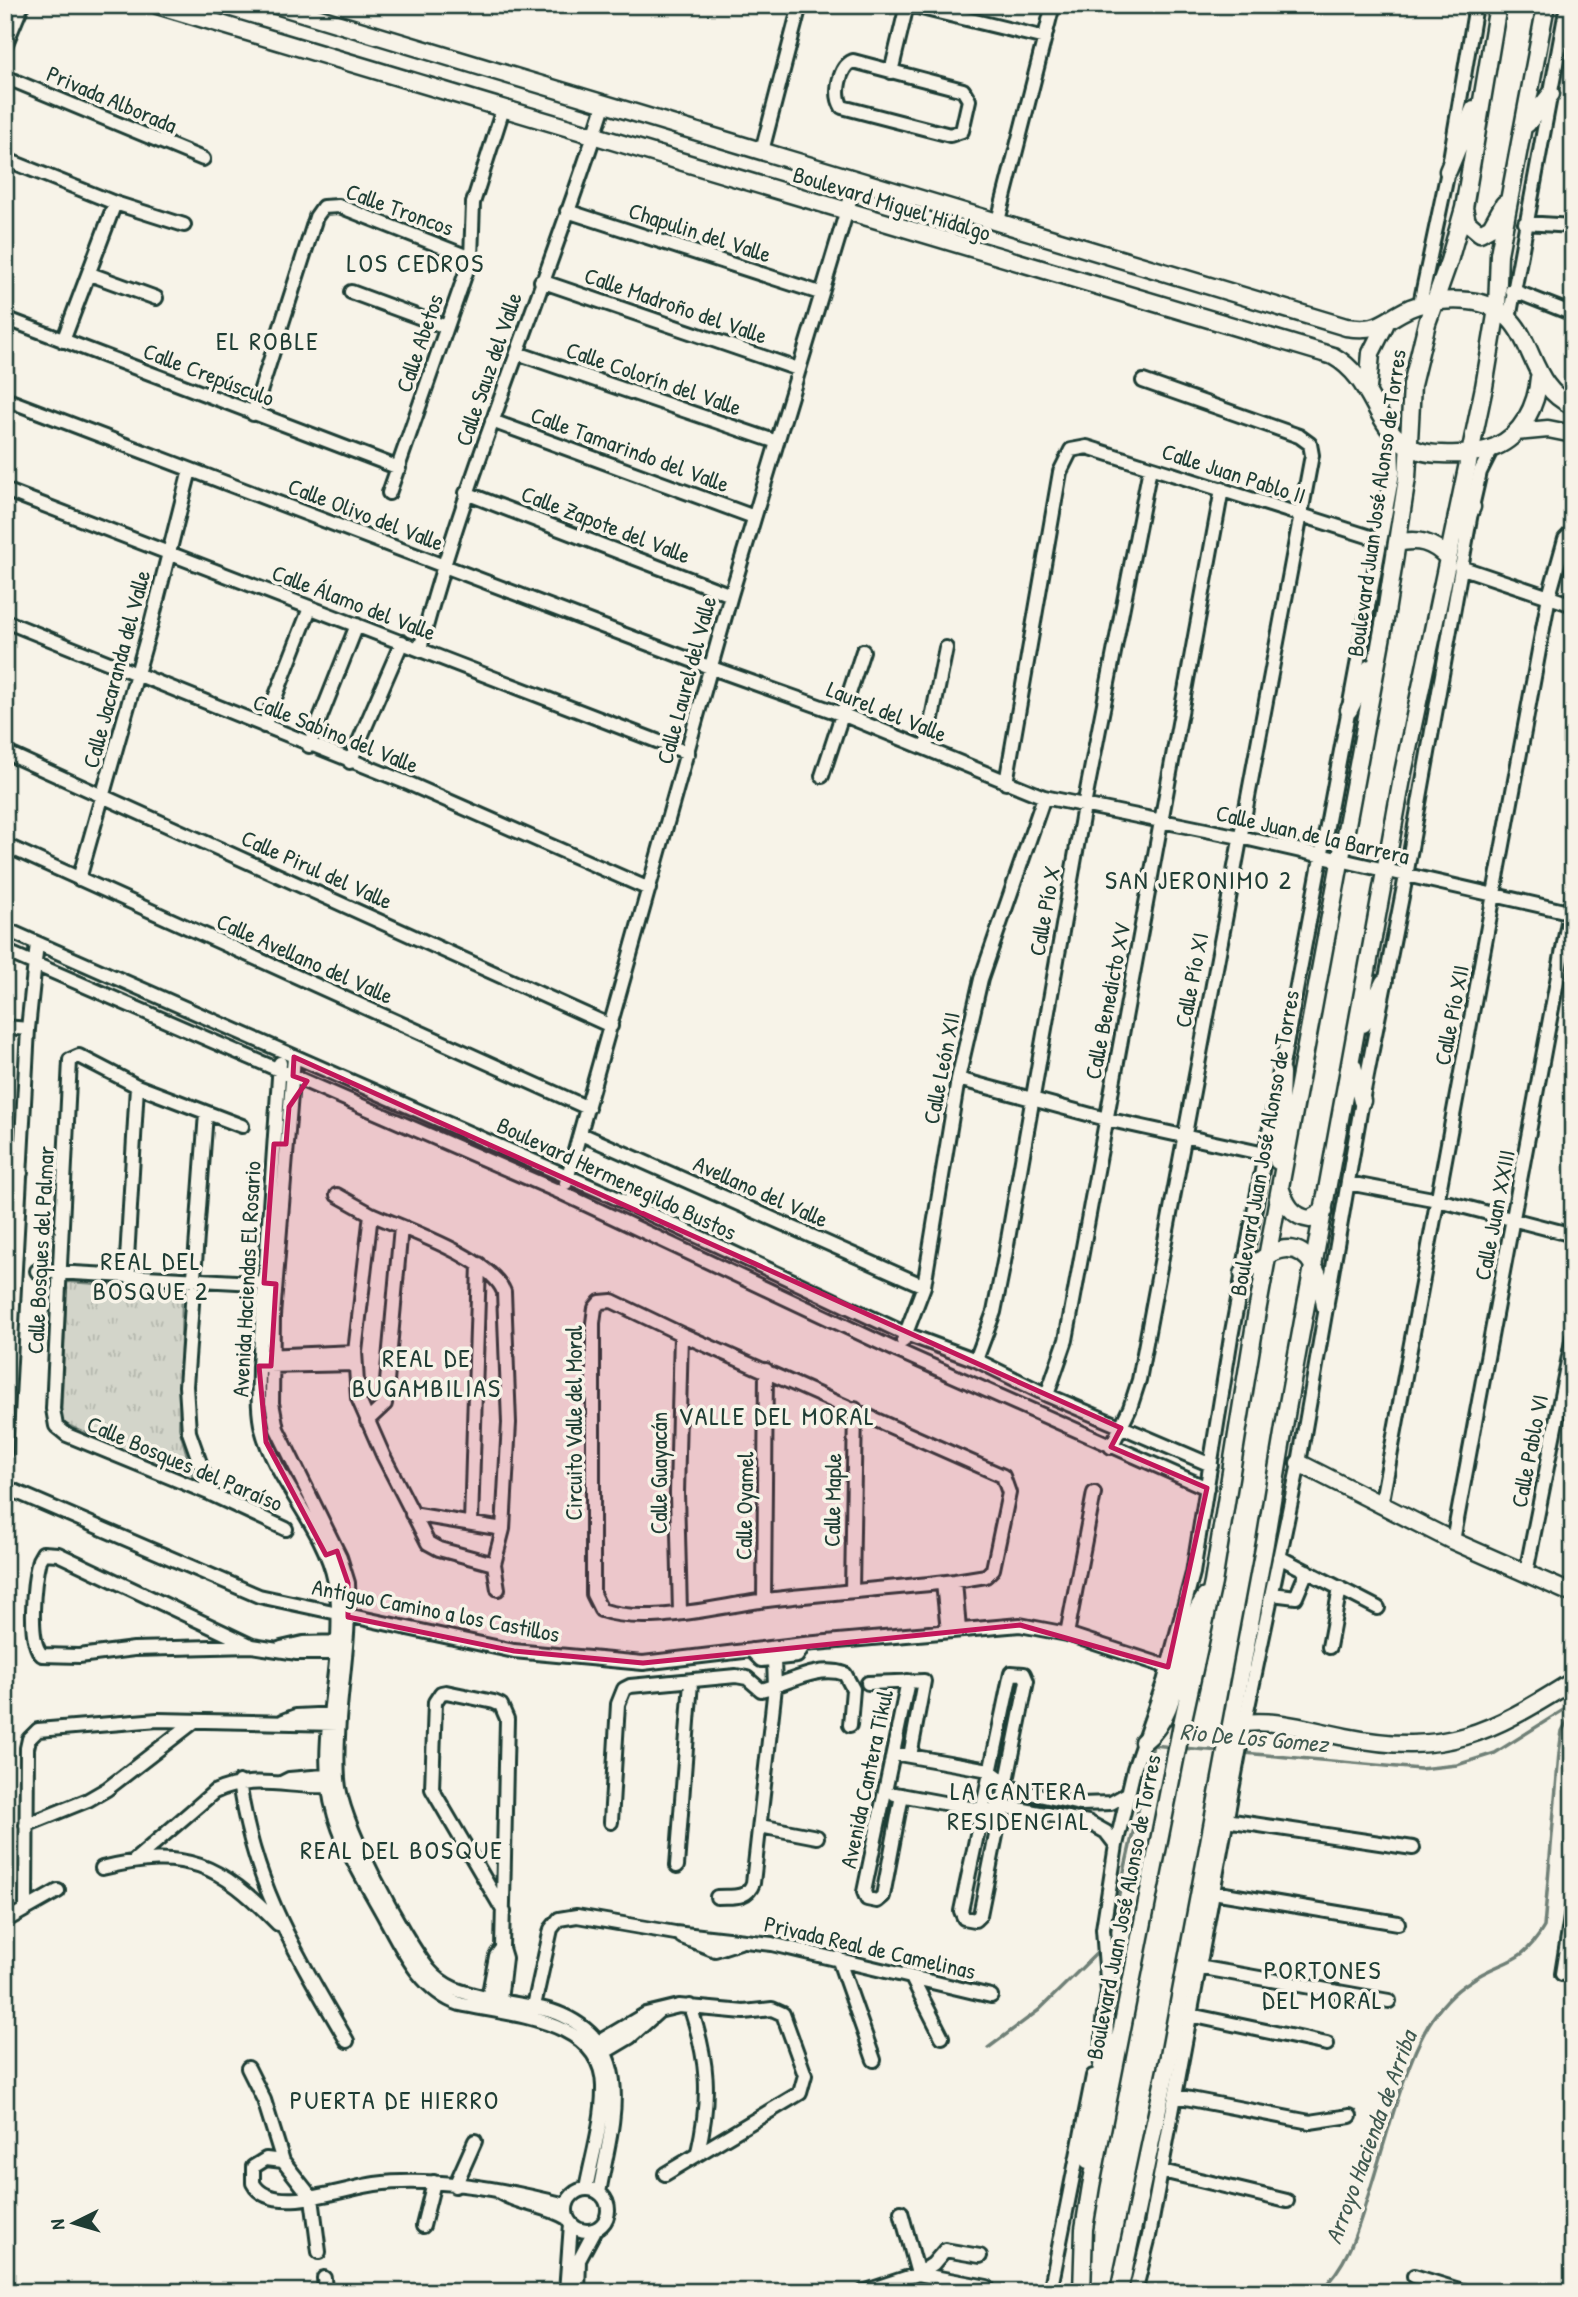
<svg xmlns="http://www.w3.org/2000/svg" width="1578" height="2297" font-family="'Patrick Hand',sans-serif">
<defs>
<pattern id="park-tufts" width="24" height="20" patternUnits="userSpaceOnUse" patternTransform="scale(1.75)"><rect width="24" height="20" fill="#d3d5ca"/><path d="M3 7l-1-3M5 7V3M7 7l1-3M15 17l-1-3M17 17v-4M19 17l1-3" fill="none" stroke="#b5b8ae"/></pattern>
</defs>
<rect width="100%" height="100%" fill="#f7f3e8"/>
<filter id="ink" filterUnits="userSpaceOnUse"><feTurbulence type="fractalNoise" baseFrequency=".0143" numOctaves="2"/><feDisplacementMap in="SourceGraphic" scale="14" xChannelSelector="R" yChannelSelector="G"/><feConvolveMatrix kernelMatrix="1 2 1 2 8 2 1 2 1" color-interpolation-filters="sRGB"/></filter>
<g filter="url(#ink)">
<!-- park -->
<path fill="url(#park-tufts)" stroke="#79897f" stroke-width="2" d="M67,1282L182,1290L179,1428L194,1481L61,1422Z"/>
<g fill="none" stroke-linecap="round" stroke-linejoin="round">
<!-- stream -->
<path stroke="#6f8077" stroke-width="3.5" d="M1181,1748L1222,1751
M1244,1753L1420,1769L1457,1765L1495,1753L1573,1704
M1108,1942L1153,1745L1173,1747
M988,2048L1039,2010L1100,1950
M1319,2292C1347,2266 1356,2235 1367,2199C1384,2148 1402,2069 1429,2024C1439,2008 1453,1992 1469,1982C1501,1959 1521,1967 1544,1927L1559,1753L1562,1731L1573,1710"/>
<defs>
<path id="minor" d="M909,5L1045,38
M5,8L6,5
M5,46L22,5
M853,61L963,90L969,100L962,131L950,135L842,107C834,94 839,67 853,61Z
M891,72L907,5
M5,77L203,159
M762,151L800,5
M5,159L115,203L184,225
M567,211L820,293
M998,221L1053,5
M1525,223L1573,226
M90,274L156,298
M541,281L798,369
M1512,290L1573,314
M351,292L446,327
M1420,304L1448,171L1476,5
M5,318L399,468
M1509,319L1567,5
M63,341L115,203
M517,353L777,442
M5,399L712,668L844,715L1044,797L1240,837L1573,913
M253,414L316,217L323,207L339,206L471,258
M492,421L754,517
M5,490L688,753
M389,493L471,258L473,203L503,109
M466,493L731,595
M1460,567L1573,605
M5,621L410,784L649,889
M420,649C469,464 546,288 604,105
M264,726L310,608
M309,746L357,625
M926,748L946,648
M5,752L611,1026
M350,762L402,642
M822,776L863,651
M1006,783L1060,472L1071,450L1087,447L1380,540
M5,845L588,1108
M79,879L151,624L190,470
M5,929L610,1195L906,1334L976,1360L1047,1395L1211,1465
M5,951L562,1193L898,1351L1207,1488
M5,1027L28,1029
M294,1057L273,1316L272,1403L277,1429L340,1557L348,1583C351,1648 334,1714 338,1779C340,1821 402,1936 429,1970C446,1990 466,1993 490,1999C513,2005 540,2005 562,2015C640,2050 610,2128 599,2193
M280,1063L259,1366C259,1386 257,1409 262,1429C276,1483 324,1526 335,1582C348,1644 320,1725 329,1788C335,1838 365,1880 388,1923C405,1955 424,1992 460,2004C509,2015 605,2019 603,2089C603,2122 592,2157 586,2189
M958,1079L1106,1119L1265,1154
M1279,1082L1393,473L1392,434
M206,1113L186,1386L189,1432L211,1494
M242,1126L137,1086L79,1056L70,1060L53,1409L56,1426L67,1435L211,1494L286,1529
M581,1134L924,1286
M5,1173H21
M566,1183L731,595L856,180
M1348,1183L1438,1200L1573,1235
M337,1195L371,1214
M371,1214C405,1229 491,1258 504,1292L509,1423L503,1529L494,1564L439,1549L428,1543L383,1455L358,1398L355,1352Z
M37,1271L271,1284
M126,1276L137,1086
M612,1301L681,1334L1003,1476L1009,1493L993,1569L986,1576L955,1581C892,1589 829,1592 767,1600C718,1606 648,1626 601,1610L593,1594V1323L595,1308L600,1302Z
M903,1341L924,1286L958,1079L981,979L1044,797
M264,1356L355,1352
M976,1360L994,1312L1004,1262L1084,806L1150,468
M266,1366L355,1364
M1047,1395L1066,1340L1222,489
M367,1421L385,1404L401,1227
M1111,1447L1130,1408L1139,1380L1312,455L1310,444L1299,436L1143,381
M5,1453L28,1029L37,943
M5,1487L259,1596L514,1651L643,1663L804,1644L1020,1625L1067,1634L1168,1667
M1381,1506L1549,596L1565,539L1573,531
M412,1514L503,1529
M471,1523L479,1264
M1453,1541L1573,895
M1279,1557L1378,1608
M494,1564L498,1589
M1526,1573L1573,1336
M955,1581L959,1630
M943,1583L948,1631
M852,1591L855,1409
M1272,1594L1296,1597L1307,1571
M764,1600L766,1370
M680,1612L677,1493L681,1334
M1067,1634L1094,1493
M252,1646L58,1554L43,1553L39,1560C34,1580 27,1642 42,1655L79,1656L134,1649L252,1646L297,1653H340
M1329,1647L1340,1588
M281,1648L303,1643L343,1642
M751,1650L761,1660L797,1656L804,1644
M1011,1673L1024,1674L1027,1681L980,1915L975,1920L964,1918L961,1911Z
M868,1683L924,1681L910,1756
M283,1721L296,1716L337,1714
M893,1753L989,1770L1016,1790L1080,1804L1111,1803L1127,1794
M239,1782C254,1887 295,1951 347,2041
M281,1783L289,1779L336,1775
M895,1794L981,1810L1013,1808L1088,1822L1106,1832L1116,1845
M902,1795L883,1896L877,1901L867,1899L864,1892L908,1681
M1226,1820L1413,1848
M611,1822L618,1704L624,1689L630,1686L736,1676L747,1678L761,1690C788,1684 817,1664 845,1674L853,1689L850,1725
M26,1825L88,1800L107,1789L195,1721
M760,1826L817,1837
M135,1860L214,1792C254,1773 291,1789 334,1786
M677,1866L691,1682
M102,1868C187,1847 219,1864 278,1924
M1213,1892L1398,1923
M717,1897C732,1896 747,1900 753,1883L775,1687L774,1660
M26,1907L27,1748L29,1739L38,1730L158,1720L338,1724
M5,1921L58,1891
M682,1937L715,1950L740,1942
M838,1958L874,2060
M1198,1967L1389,2001
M1562,1974L1573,1905
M913,1980L942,2037
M487,2004L496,1956L502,1948
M690,2006C708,2060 711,2096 698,2152
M499,2009L505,1958L502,1948L507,1719L501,1705L494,1702L446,1692L441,1693L435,1702L432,1789L504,1912
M532,2015L551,1929L559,1919L577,1916L675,1933L772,1944L991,1996
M1190,2015L1327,2044
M1103,2024L1108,1992L1103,1929L1116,1845L1134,1769L1164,1682L1193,1573L1231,1337L1274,1106
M592,2046L646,2014L679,2006L744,2012L772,2009L783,2014L805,2075L800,2093L665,2174
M598,2056L630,2037L659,2011
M248,2068L264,2100L283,2161
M1175,2096L1310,2122L1350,2116
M1162,2171L1287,2201
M455,2186L475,2141
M566 2210a21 21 0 1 1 42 0a21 21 0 1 1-42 0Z
M499,2192C520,2205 546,2205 567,2218
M901,2212L918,2274L987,2287
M423,2226L434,2182
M319,2252L312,2198L283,2161L266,2159L253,2167V2183C270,2217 345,2188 375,2184C435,2176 507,2190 566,2205
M1414,2276L1466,2292
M324,2278L325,2292
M566,2292L571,2224
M578,2292L579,2260L595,2230
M863,2292L918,2274L933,2264L945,2250L980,2256
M1050,2292L1093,2076
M1135,2292L1149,2236L1244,1726L1299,1463L1362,1101L1406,876L1472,507L1480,472L1492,448"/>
<path id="major" d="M157,5L1333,356C1384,384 1372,454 1442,454C1461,455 1478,454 1495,447C1522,436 1537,405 1539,377
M276,5L1346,327C1381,332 1382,321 1410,308C1427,301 1451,299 1469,301C1541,309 1519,383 1573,406
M1527,124L1551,94
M1448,171L1474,109
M1464,208L1467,222L1480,233L1491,227L1504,204
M1368,388L1371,353L1385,325
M1516,432L1548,429L1573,434
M1459,533L1472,507
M1397,543C1418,538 1432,542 1447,557
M1349,710L1370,668
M1363,1024L1384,982
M1353,1066L1362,1101
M1278,1161L1281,1073
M1280,1187C1285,1203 1292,1217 1310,1219L1324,1211
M1243,1274C1253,1266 1267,1253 1280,1250C1313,1242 1322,1283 1325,1306
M1299,1463L1453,1541L1573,1594
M1245,1723C1278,1719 1313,1731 1346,1737C1445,1757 1490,1733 1573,1681
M1143,1742C1176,1717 1176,1667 1188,1631C1192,1619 1198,1608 1205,1597
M1088,2160L1104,2053L1105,2017
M1082,2292L1084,2229L1091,2186L1182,1724L1213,1583L1256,1317L1385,619L1407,478L1412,385L1427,323L1449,261L1464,208L1498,5
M1119,2292L1169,2056L1265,1543L1287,1409L1403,773L1484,387L1497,309L1499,254L1546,5"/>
</defs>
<!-- minor casing -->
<use href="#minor" stroke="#1f3d34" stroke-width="18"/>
<!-- major casing -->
<use href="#major" stroke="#1f3d34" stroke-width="21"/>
<!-- minor -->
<use href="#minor" stroke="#f7f3e8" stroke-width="12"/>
<!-- major -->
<use href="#major" stroke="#f7f3e8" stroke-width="16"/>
</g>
</g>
<!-- marked area -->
<path fill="#c2185b" fill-opacity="0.2" stroke="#c2185b" stroke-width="5" stroke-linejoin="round" d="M294,1057L1121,1428L1111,1447L1207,1488L1168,1667L1020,1625L643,1663L514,1651L348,1617V1583L337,1551L326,1555L266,1442L259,1366H271L276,1284L264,1283L274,1144H286L289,1107L307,1081L293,1076Z"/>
<g text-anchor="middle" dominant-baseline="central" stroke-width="7" stroke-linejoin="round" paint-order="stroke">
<!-- street labels -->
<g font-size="23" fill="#1f3d34" stroke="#f7f3e8">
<text transform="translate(112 99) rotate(23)">Privada Alborada</text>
<text transform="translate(892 203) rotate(17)">Boulevard Miguel Hidalgo</text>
<text transform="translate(400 209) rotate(20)">Calle Troncos</text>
<text transform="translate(700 232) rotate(18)">Chapulin del Valle</text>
<text transform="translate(676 305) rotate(19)">Calle Madroño del Valle</text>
<text transform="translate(419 343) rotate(-71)">Calle Abetos</text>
<text transform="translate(488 369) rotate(-71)">Calle Sauz del Valle</text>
<text transform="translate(209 374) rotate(21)">Calle Crepúsculo</text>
<text transform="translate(654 378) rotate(19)">Calle Colorín del Valle</text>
<text transform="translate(630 449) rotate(20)">Calle Tamarindo del Valle</text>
<text transform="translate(1234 473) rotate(18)">Calle Juan Pablo II</text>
<text transform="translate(1376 503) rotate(-82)">Boulevard Juan José Alonso de Torres</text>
<text transform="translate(366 514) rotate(21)">Calle Olivo del Valle</text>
<text transform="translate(606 524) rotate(21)">Calle Zapote del Valle</text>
<text transform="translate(354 602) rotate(21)">Calle Álamo del Valle</text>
<text transform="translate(116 669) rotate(-75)">Calle Jacaranda del Valle</text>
<text transform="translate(686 680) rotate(-75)">Calle Laurel del Valle</text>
<text transform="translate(887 711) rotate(22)">Laurel del Valle</text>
<text transform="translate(336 733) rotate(22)">Calle Sabino del Valle</text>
<text transform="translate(1313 834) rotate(13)">Calle Juan de la Barrera</text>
<text transform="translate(317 869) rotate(24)">Calle Pirul del Valle</text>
<text transform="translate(1044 911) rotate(-80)">Calle Pío X</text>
<text transform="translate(305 958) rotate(24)">Calle Avellano del Valle</text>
<text transform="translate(1191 980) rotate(-79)">Calle Pío XI</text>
<text transform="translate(1107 1001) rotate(-79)">Calle Benedicto XV</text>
<text transform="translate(1451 1015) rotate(-79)">Calle Pío XII</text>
<text transform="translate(941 1068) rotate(-79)">Calle León XII</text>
<text transform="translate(1264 1143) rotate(-80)">Boulevard Juan José Alonso de Torres</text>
<text transform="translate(617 1178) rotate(25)">Boulevard Hermenegildo Bustos</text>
<text transform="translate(761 1191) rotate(24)">Avellano del Valle</text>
<text transform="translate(1494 1215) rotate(-79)">Calle Juan XXIII</text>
<text transform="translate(40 1250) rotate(-87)">Calle Bosques del Palmar</text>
<text transform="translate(246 1279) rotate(-87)">Avenida Haciendas El Rosario</text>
<text transform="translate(573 1423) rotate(-90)">Circuito Valle del Moral</text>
<text transform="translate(1529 1451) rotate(-79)">Calle Pablo VI</text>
<text transform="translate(185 1463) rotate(23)">Calle Bosques del Paraíso</text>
<text transform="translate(658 1473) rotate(-90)">Calle Guayacán</text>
<text transform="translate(832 1500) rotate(-89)">Calle Maple</text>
<text transform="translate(744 1506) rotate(-89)">Calle Oyamel</text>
<text transform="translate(436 1610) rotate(11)">Antiguo Camino a los Castillos</text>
<text transform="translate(866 1779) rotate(-78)">Avenida Cantera Tikul</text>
<text transform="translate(1123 1907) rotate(-79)">Boulevard Juan José Alonso de Torres</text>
<text transform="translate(870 1947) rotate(13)">Privada Real de Camelinas</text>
</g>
<!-- water labels -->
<g font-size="24" font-style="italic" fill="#405950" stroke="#f7f3e8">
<text transform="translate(1254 1737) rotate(5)">Rio De Los Gomez</text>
<text transform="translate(1370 2137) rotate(-70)">Arroyo Hacienda de Arriba</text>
</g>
<!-- quarter labels -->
<g font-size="26" letter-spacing="2" fill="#1f3d34" stroke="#f7f3e8">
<text x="416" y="262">LOS CEDROS</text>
<text x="268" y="340">EL ROBLE</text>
<text x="1199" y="879">SAN JERONIMO 2</text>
<text x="151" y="1260">REAL DEL<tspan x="151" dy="30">BOSQUE 2</tspan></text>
<text x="427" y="1357">REAL DE<tspan x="427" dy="30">BUGAMBILIAS</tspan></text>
<text x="777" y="1415">VALLE DEL MORAL</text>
<text x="1019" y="1790">LA CANTERA<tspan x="1019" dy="30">RESIDENCIAL</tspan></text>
<text x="402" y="1849">REAL DEL BOSQUE</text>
<text x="1323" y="1969">PORTONES<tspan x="1323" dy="30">DEL MORAL</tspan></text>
<text x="395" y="2099">PUERTA DE HIERRO</text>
</g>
</g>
<!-- margin -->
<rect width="1578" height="2297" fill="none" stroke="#f7f3e8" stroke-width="28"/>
<rect x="14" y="14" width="1550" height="2269" fill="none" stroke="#1f3d34" stroke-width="2.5" filter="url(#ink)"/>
<!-- north arrow -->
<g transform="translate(74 2223) rotate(265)" stroke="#f7f3e8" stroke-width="5" paint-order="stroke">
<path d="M0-5L12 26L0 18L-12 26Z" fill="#1f3d34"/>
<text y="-10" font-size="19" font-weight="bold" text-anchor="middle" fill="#1f3d34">N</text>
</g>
</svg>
